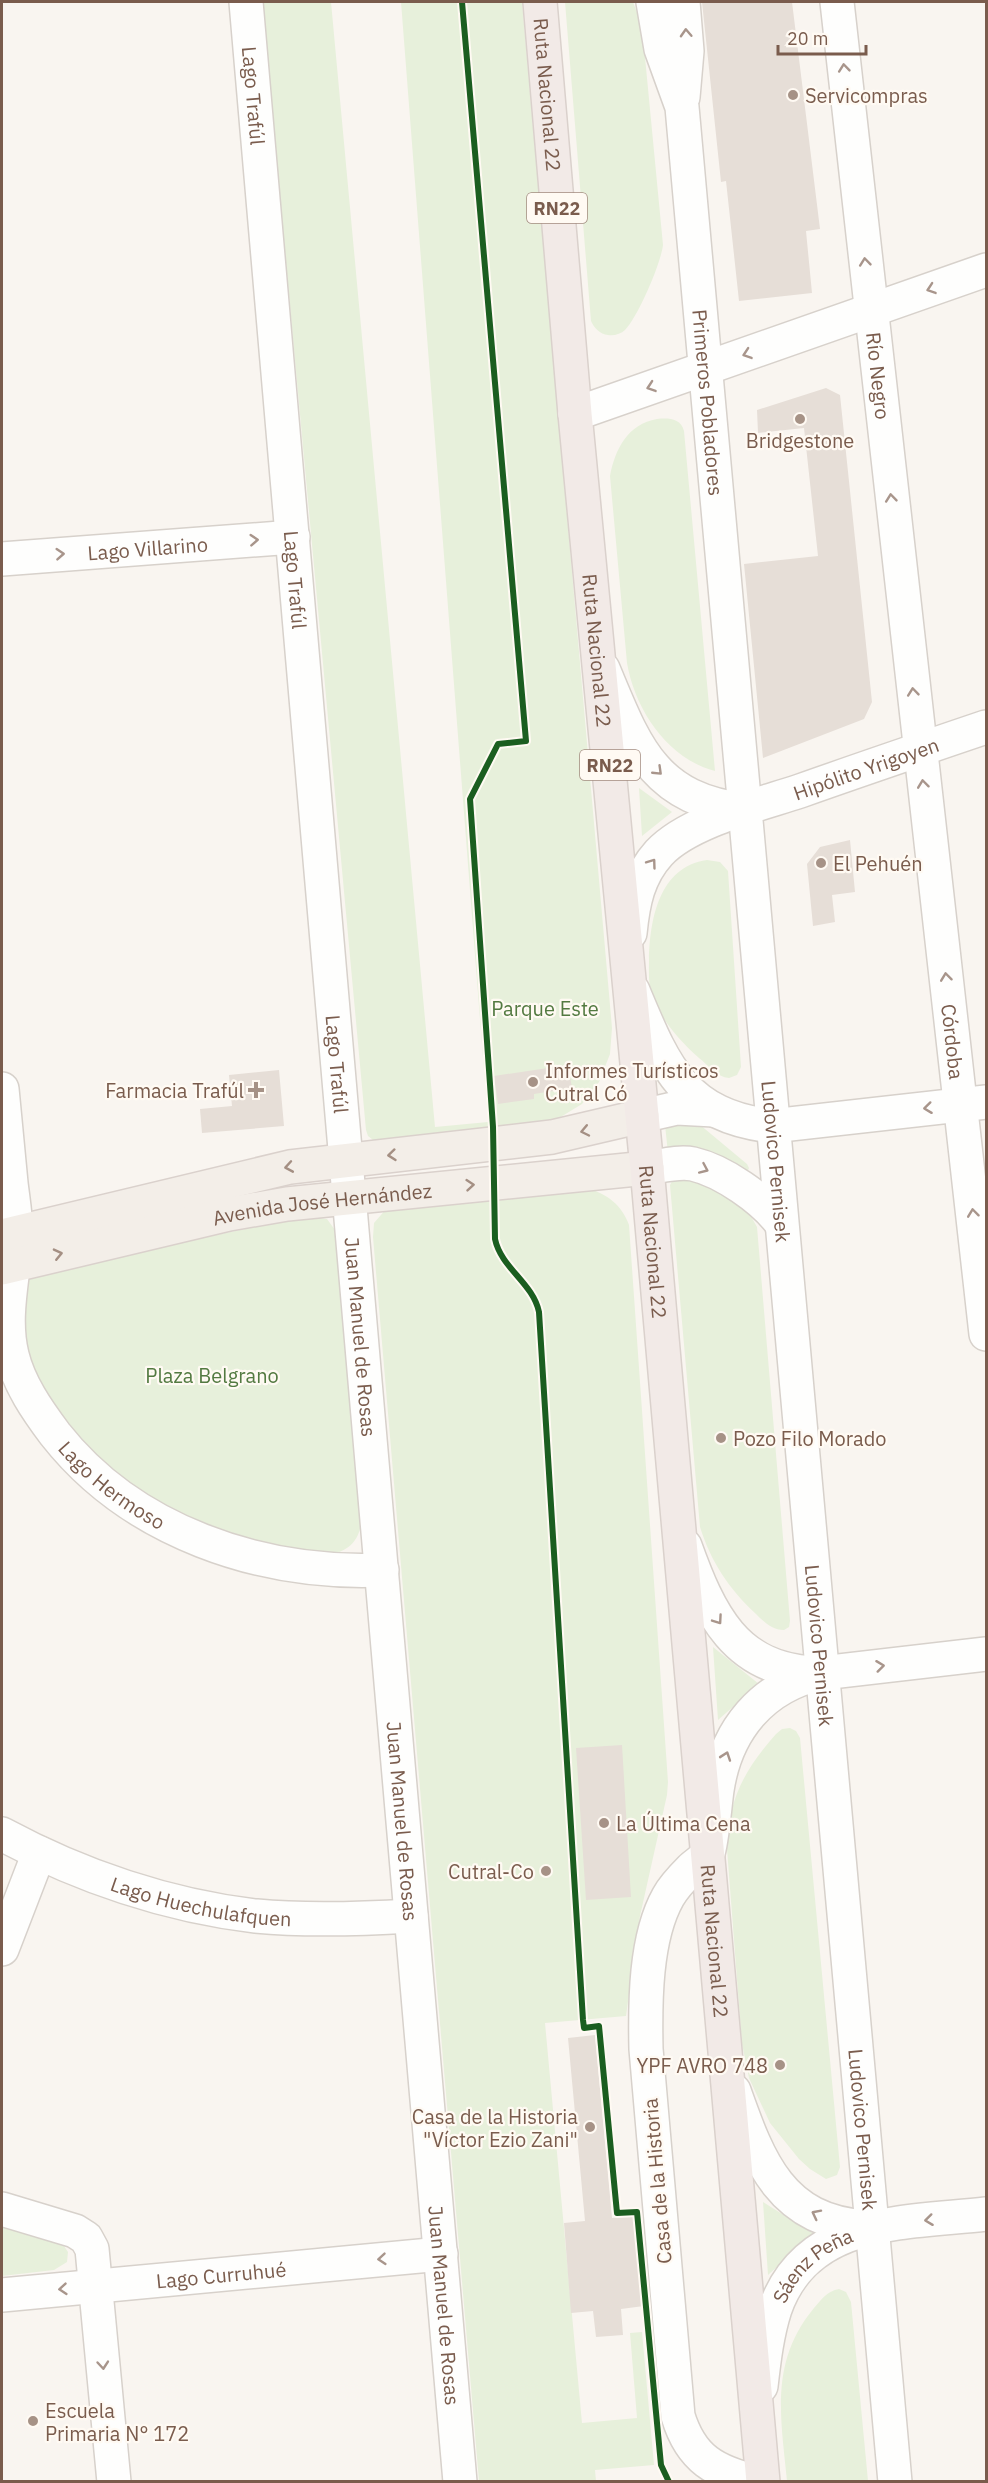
<svg xmlns="http://www.w3.org/2000/svg" width="988" height="2483" font-family="'IBM Plex Sans',sans-serif">
<rect width="100%" height="100%" fill="#f9f5f0"/>
<!-- green -->
<path fill="#e7f0db" d="M262,2H331L435,1127L488,1122L401,2H522L612,1028L610,1054L599,1082L582,1104L559,1118L548,1123L377,1143L368,1136L366,1130Z
M565,2H633L642,26L663,245C661,263 638,317 625,330C621,334 614,336 608,335C600,334 594,328 591,321Z
M657,419C668,418 681,418 684,431L715,771C668,759 635,710 627,663L610,476C615,449 628,424 657,419Z
M639,788L672,812L642,836Z
M707,860L720,862L728,871L741,1067L737,1075L729,1078C717,1077 708,1065 699,1058C678,1039 663,1022 652,996C648,984 649,971 649,959C650,919 659,867 707,860Z
M699,1124L747,1164L749,1168L747,1173L668,1153L665,1125Z
M674,1178L703,1179L749,1213L757,1227L790,1621L789,1627L784,1630C772,1630 764,1622 756,1614C729,1589 711,1562 700,1527L670,1185Z
M587,1188C607,1194 622,1205 629,1225L668,1782L667,1795L640,1916L626,2016L545,2023L582,2423L637,2418L630,2333L642,2332L654,2465L595,2470L596,2481H479L373,1237L374,1223L387,1208Z
M308,1216L327,1219L335,1230L361,1523C359,1542 347,1551 330,1555C305,1551 277,1550 253,1543C230,1536 195,1523 173,1511C111,1478 26,1404 25,1328C25,1315 20,1289 30,1279C34,1275 41,1273 46,1270Z
M713,1647L759,1684L718,1720Z
M790,1728L796,1731L800,1738L840,2167L837,2175L826,2179L810,2169L799,2159L770,2123L749,2078L742,2044L727,1849C728,1800 744,1770 776,1734L782,1729Z
M763,2202L814,2234L768,2275Z
M2,2225L64,2246L68,2252L67,2262L54,2270L2,2276Z
M839,2289L846,2292L851,2302L868,2481H787C781,2418 769,2362 814,2308C821,2300 827,2291 839,2289Z"/>
<!-- building -->
<path fill="#e6ded7" d="M702,2H792L820,229L806,231L812,293L739,301L726,181L721,182Z
M826,388L840,395L872,702L864,719L763,758L744,564L818,556L804,428L758,433L757,410Z
M850,840L855,892L832,895L835,922L813,926L807,864L820,847Z
M568,1065L572,1088L534,1094V1099L498,1104L494,1076Z
M279,1070L284,1126L202,1133L200,1109L232,1106L229,1075Z
M622,1745L631,1897L586,1900L576,1748Z
M595,2035L612,2218L635,2216L644,2306L621,2309L623,2335L596,2337L593,2311L571,2313L564,2223L585,2221L568,2038Z"/>
<g fill="none" stroke-linecap="round" stroke-linejoin="round">
<defs>
<g id="minor">
<path id="s1" d="M246,2L460,2482"/>
<path id="s2" d="M653,2L661,49L682,107L895,2482"/>
<path d="M683,2L687,51L683,97"/>
<path id="s3" d="M837,2L986,1334"/>
<path d="M575,414L986,270"/>
<path id="s4" d="M2,559L293,537"/>
<path d="M603,669C635,745 652,799 745,810"/>
<path id="s5" d="M630,933C633,903 638,876 659,853C689,821 758,805 800,791C862,769 924,748 986,727"/>
<path d="M633,991C664,1065 683,1116 772,1126L986,1102"/>
<path id="s6" d="M2,1089C5,1120 8,1152 11,1183C13,1200 16,1217 16,1233C15,1274 2,1314 12,1355C19,1384 37,1410 55,1434C132,1532 261,1575 382,1570"/>
<path d="M642,1116L677,1108L714,1110"/>
<path d="M647,1168C661,1166 679,1161 693,1164C723,1171 763,1199 781,1223"/>
<path d="M685,1546C709,1613 735,1671 816,1673"/>
<path id="s7" d="M2,1834C80,1876 168,1906 256,1916C308,1921 360,1919 411,1916"/>
<path d="M2,1949L39,1853"/>
<path d="M734,2091C759,2162 781,2222 867,2227"/>
<path d="M2,2209L75,2231L86,2238L92,2249L114,2482"/>
<path id="s8" d="M2,2295L441,2254"/>
<path id="s9" d="M761,2386C764,2360 767,2334 775,2309C807,2217 907,2223 986,2214"/>
<path d="M757,2482C715,2472 691,2459 678,2416L646,2049C645,2003 645,1938 668,1897C674,1886 683,1877 691,1869C696,1864 705,1859 708,1853C712,1842 715,1804 717,1790C726,1730 762,1686 822,1673L986,1654"/>
</g>
<g id="major">
<path d="M2,1236L290,1167L552,1137L642,1116"/>
<path id="s10" d="M2,1268L229,1214L287,1204L647,1168"/>
</g>
<g id="highway">
<path id="s11" d="M540,2L575,414L647,1168L763,2482"/>
</g>
</defs>
<!-- minor casing -->
<use href="#minor" stroke="#d7d1cb" stroke-width="36"/>
<!-- major casing -->
<use href="#major" stroke="#dad1cc" stroke-width="36"/>
<!-- highway casing -->
<use href="#highway" stroke="#dad1cc" stroke-width="36"/>
<!-- minor -->
<use href="#minor" stroke="#fefefd" stroke-width="33"/>
<!-- major -->
<use href="#major" stroke="#f3eee8" stroke-width="33"/>
<!-- highway -->
<use href="#highway" stroke="#f2eae7" stroke-width="33"/>
<defs>
<path id="cycleway" d="M462,2L526,741L498,744L470,799L493,1127L495,1239C501,1268 533,1283 539,1312L583,2020L584,2028L599,2026L617,2213L637,2212L661,2465L669,2482"/>
</defs>
<!-- cycleway casing -->
<use href="#cycleway" stroke="#fffaf3" stroke-width="10"/>
<!-- cycleway -->
<use href="#cycleway" stroke="#1b5e20" stroke-width="6"/>
</g>
<!-- one-way arrows -->
<defs><path id="oneway-chevron" d="M-2-3.5L2.5 0L-2 3.5" fill="none" stroke-width="1.6" stroke-linecap="round" stroke-linejoin="round" transform="scale(1.5)"/></defs>
<g stroke="#a8958b">
<use href="#oneway-chevron" transform="translate(686 33) rotate(-93)"/>
<use href="#oneway-chevron" transform="translate(844 68) rotate(-96)"/>
<use href="#oneway-chevron" transform="translate(865 262) rotate(-96)"/>
<use href="#oneway-chevron" transform="translate(931 289) rotate(161)"/>
<use href="#oneway-chevron" transform="translate(747 354) rotate(161)"/>
<use href="#oneway-chevron" transform="translate(651 387) rotate(161)"/>
<use href="#oneway-chevron" transform="translate(891 498) rotate(-96)"/>
<use href="#oneway-chevron" transform="translate(254 540) rotate(-4)"/>
<use href="#oneway-chevron" transform="translate(60 554) rotate(-4)"/>
<use href="#oneway-chevron" transform="translate(913 692) rotate(-96)"/>
<use href="#oneway-chevron" transform="translate(658 771) rotate(44)"/>
<use href="#oneway-chevron" transform="translate(923 784) rotate(-97)"/>
<use href="#oneway-chevron" transform="translate(652 863) rotate(-54)"/>
<use href="#oneway-chevron" transform="translate(946 977) rotate(-97)"/>
<use href="#oneway-chevron" transform="translate(928 1108) rotate(173)"/>
<use href="#oneway-chevron" transform="translate(704 1169) rotate(24)"/>
<use href="#oneway-chevron" transform="translate(973 1213) rotate(-97)"/>
<use href="#oneway-chevron" transform="translate(718 1620) rotate(55)"/>
<use href="#oneway-chevron" transform="translate(880 1666) rotate(-7)"/>
<use href="#oneway-chevron" transform="translate(726 1756) rotate(-71)"/>
<use href="#oneway-chevron" transform="translate(816 2214) rotate(-153)"/>
<use href="#oneway-chevron" transform="translate(929 2220) rotate(173)"/>
<use href="#oneway-chevron" transform="translate(382 2259) rotate(175)"/>
<use href="#oneway-chevron" transform="translate(63 2289) rotate(175)"/>
<use href="#oneway-chevron" transform="translate(103 2365) rotate(85)"/>
</g>
<g stroke="#a48f83">
<use href="#oneway-chevron" transform="translate(585 1131) rotate(168)"/>
<use href="#oneway-chevron" transform="translate(392 1155) rotate(174)"/>
<use href="#oneway-chevron" transform="translate(289 1167) rotate(170)"/>
<use href="#oneway-chevron" transform="translate(470 1185) rotate(-5)"/>
<use href="#oneway-chevron" transform="translate(58 1254) rotate(-13)"/>
</g>
<!-- markers -->
<g fill="#a69286" stroke="#fffaf3" stroke-width="2">
<circle cx="793" cy="95" r="6"/>
<circle cx="800" cy="419" r="6"/>
<circle cx="821" cy="863" r="6"/>
<circle cx="533" cy="1082" r="6"/>
<path d="M253 1081h6v6h6v6h-6v6h-6v-6h-6v-6h6z"/>
<circle cx="721" cy="1438" r="6"/>
<circle cx="604" cy="1823" r="6"/>
<circle cx="546" cy="1871" r="6"/>
<circle cx="780" cy="2065" r="6"/>
<circle cx="590" cy="2127" r="6"/>
<circle cx="33" cy="2421" r="6"/>
</g>
<g text-anchor="middle" dominant-baseline="central" stroke-width="4.5" stroke-linejoin="round" paint-order="stroke">
<!-- shield labels -->
<g fill="#fffaf3" stroke="#a28b7f" stroke-width="1.5">
<rect x="527" y="193" width="60" height="30" rx="4.5"/>
<rect x="580" y="750" width="60" height="30" rx="4.5"/>
</g>
<g font-size="18" font-weight="bold" fill="#7a5c4d">
<text x="557" y="208">RN22</text>
<text x="610" y="765">RN22</text>
</g>
<!-- street labels -->
<g font-size="20" fill="#7a5c4d" stroke="#fffaf3">
<text stroke="none"><textPath href="#s11" startOffset="93">Ruta Nacional 22</textPath></text>
<text stroke="none"><textPath href="#s1" startOffset="94">Lago Trafúl</textPath></text>
<text stroke="none"><textPath href="#s3" startOffset="376">Río Negro</textPath></text>
<text stroke="none"><textPath href="#s2" startOffset="406">Primeros Pobladores</textPath></text>
<text stroke="none"><textPath href="#s4" startOffset="146">Lago Villarino</textPath></text>
<text stroke="none"><textPath href="#s1" startOffset="580">Lago Trafúl</textPath></text>
<text stroke="none"><textPath href="#s11" startOffset="651">Ruta Nacional 22</textPath></text>
<text stroke="none"><textPath href="#s5" startOffset="312">Hipólito Yrigoyen</textPath></text>
<text stroke="none"><textPath href="#s3" startOffset="1046">Córdoba</textPath></text>
<text stroke="none"><textPath href="#s1" startOffset="1066">Lago Trafúl</textPath></text>
<text stroke="none"><textPath href="#s2" startOffset="1168">Ludovico Pernisek</textPath></text>
<text stroke="none"><textPath href="#s10" startOffset="327">Avenida José Hernández</textPath></text>
<text stroke="none"><textPath href="#s11" startOffset="1245">Ruta Nacional 22</textPath></text>
<text stroke="none"><textPath href="#s1" startOffset="1340">Juan Manuel de Rosas</textPath></text>
<text stroke="none"><textPath href="#s6" startOffset="435">Lago Hermoso</textPath></text>
<text stroke="none"><textPath href="#s2" startOffset="1654">Ludovico Pernisek</textPath></text>
<text stroke="none"><textPath href="#s1" startOffset="1826">Juan Manuel de Rosas</textPath></text>
<text stroke="none"><textPath href="#s7" startOffset="212">Lago Huechulafquen</textPath></text>
<text stroke="none"><textPath href="#s11" startOffset="1947">Ruta Nacional 22</textPath></text>
<text stroke="none"><textPath href="#s2" startOffset="2140">Ludovico Pernisek</textPath></text>
<text transform="translate(657 2181) rotate(-95)">Casa de la Historia</text>
<text stroke="none"><textPath href="#s9" startOffset="138">Sáenz Peña</textPath></text>
<text stroke="none"><textPath href="#s8" startOffset="220">Lago Curruhué</textPath></text>
<text stroke="none"><textPath href="#s1" startOffset="2312">Juan Manuel de Rosas</textPath></text>
</g>
<!-- poi labels -->
<g font-size="20" fill="#7a5c4d" stroke="#fffaf3" text-anchor="start">
<text x="805" y="95">Servicompras</text>
<text x="800" y="440" text-anchor="middle">Bridgestone</text>
<text x="833" y="863">El Pehuén</text>
<text x="545" y="1070">Informes Turísticos<tspan x="545" dy="23">Cutral Có</tspan></text>
<text x="244" y="1090" text-anchor="end">Farmacia Trafúl</text>
<text x="733" y="1438">Pozo Filo Morado</text>
<text x="616" y="1823">La Última Cena</text>
<text x="534" y="1871" text-anchor="end">Cutral-Co</text>
<text x="768" y="2065" text-anchor="end">YPF AVRO 748</text>
<text x="578" y="2116" text-anchor="end">Casa de la Historia<tspan x="578" dy="23">"Víctor Ezio Zani"</tspan></text>
<text x="45" y="2410">Escuela<tspan x="45" dy="23">Primaria N° 172</tspan></text>
</g>
<!-- park labels -->
<g font-size="20" fill="#537a41" stroke="#fffaf3">
<text x="545" y="1008">Parque Este</text>
<text x="212" y="1375">Plaza Belgrano</text>
</g>
</g>
<!-- border -->
<rect width="988" height="2483" fill="none" stroke="#7a5c4d" stroke-width="6"/>
<!-- scale -->
<path d="M778 45v9h88v-9" fill="none" stroke="#7a5c4d" stroke-width="3"/>
<text x="787" y="45" font-size="18" fill="#7a5c4d" stroke="#fffaf3" stroke-width="4.5" paint-order="stroke">20 m</text>
</svg>
